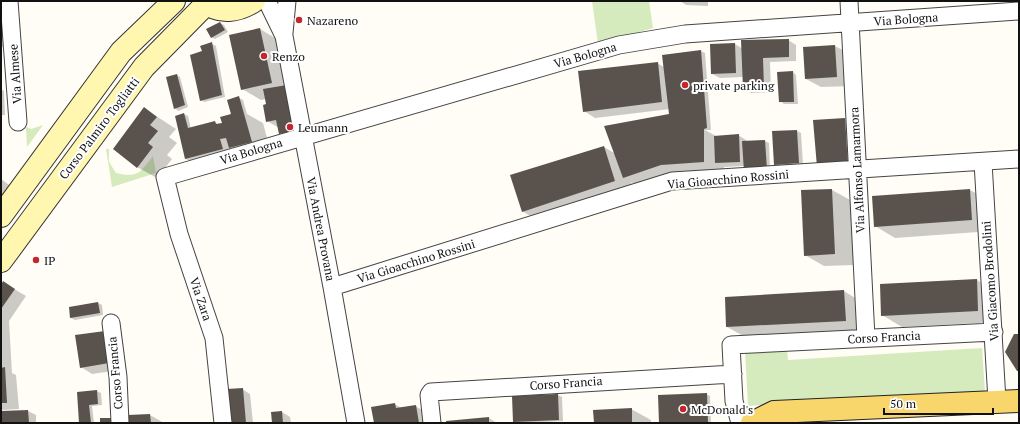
<svg xmlns="http://www.w3.org/2000/svg" width="1020" height="424" font-family="'PT Serif',serif">
<rect width="100%" height="100%" fill="#fffdf5"/>
<!-- green -->
<path fill="#d5ebbd" d="M592,1H649L653,28L598,44Z
M43,125L27,147L26,127L31,129Z
M106,149H109V162L116,173C138,178 140,173 153,156L156,173L112,187Z
M982,348L985,392L748,406L745,351L787,349L788,360Z"/>
<!-- shadow -->
<path fill="#0003" d="M680,1H708V6L686,5Z
M1,3L4,40V46L1,48Z
M220,23L224,25L228,32L215,39L211,37Z
M260,29L280,41L306,130L292,140L280,133L279,128L267,121L266,99L261,100L242,89Z
M788,40L796,45V61L770,62L771,92L751,93L744,88L743,77L720,78L712,74L735,44L743,49Z
M212,44L216,46L225,97L204,102L201,100L203,52Z
M835,46L850,54L852,86L821,87L806,79Z
M701,51L705,53L711,130H705L716,136L738,135L746,140L747,142L765,141L769,143L770,172L744,166L724,167V173L643,189L631,182L634,192L542,223L522,211L604,147L616,154L671,115L670,109L595,118L584,111L657,63L664,67L663,56Z
M793,72L796,75L798,104H784L780,101Z
M177,75L180,77L188,107L178,111L175,108Z
M1,89L4,91L5,115H1Z
M239,98L243,100L247,114L263,123L271,153L198,165L186,159L176,117L184,114L188,116L191,129L215,122L219,125L223,123L231,115Z
M144,108L176,129L169,137L177,143L167,155L172,159L157,178L137,167Z
M845,119L860,127L862,174L832,175Z
M1,128L2,151H1Z
M797,131L801,133L803,165L779,166L775,164Z
M1,179L16,190L1,211Z
M832,190L852,201L855,265L824,266L805,255L802,191Z
M970,190L990,201L992,231L895,238L875,226Z
M977,280L996,292L998,322L902,327L882,315Z
M4,283L26,296L9,321L12,373L16,375L19,409L1,410V286Z
M844,291L863,303L865,332L747,338L727,327Z
M98,303L102,305L103,315L75,320L71,318L70,308Z
M104,332L120,370L92,374L81,367Z
M242,389L250,394L253,423H231Z
M97,391L101,393L102,405L92,406L94,423H80L78,393Z
M706,394L710,396L711,423H660Z
M558,395L562,397L563,421L518,423L514,421Z
M394,404L402,408L415,406L435,417L436,423H375Z
M631,409L651,420V423H595Z
M28,411L36,415V423H1V412Z
M282,412L290,417L291,423H273L272,413Z
M150,415L164,423H129Z
M489,418L497,423H447Z"/>
<!-- building -->
<path fill="#5a524d" d="M220,22L225,30L211,38L206,29Z
M260,28L272,83L241,90L229,35Z
M789,39V57L763,58L764,88L743,89L741,40Z
M212,42L222,95L200,101L190,55L202,51L200,46Z
M735,43L736,73L711,74L710,44Z
M835,45L837,77L805,79L803,47Z
M701,50L707,128L704,129V162L661,165L623,178L604,126L669,114L662,55Z
M658,62L662,102L583,112L578,71Z
M793,71L794,102H779L777,72Z
M177,74L185,105L174,109L166,77Z
M287,85L294,123L290,132L279,134L276,120L266,122L263,105L266,104L263,89Z
M239,96L252,142L229,148L226,138L220,139L223,149L185,159L175,116L184,113L188,128L215,121L216,124L222,123L220,117L231,114L227,100Z
M144,107L157,117L150,125L158,131L148,143L153,147L137,168L113,149Z
M845,118L848,166L817,167L813,120Z
M797,130L799,163L774,165L772,131Z
M739,134L740,162L715,163L714,136Z
M765,140L767,170L744,172L742,141Z
M604,146L615,181L522,212L510,175Z
M832,189L835,254L804,256L801,190Z
M970,189L972,220L874,227L872,196Z
M977,279L978,311L881,316L880,284Z
M3,281L15,289L1,309V285Z
M844,290L846,321L726,327L725,297Z
M98,302L100,313L70,318L69,307Z
M105,331L109,363L80,368L75,335Z
M1014,334H1019V371H1017L1005,352Z
M5,367L7,403H1V368Z
M243,388L246,423H230L227,389Z
M97,390L98,404L89,405L91,423H79L77,392Z
M707,393L708,423H659L658,395Z
M558,394L559,420L513,422L512,396Z
M395,403L396,408L416,405L419,423H374L371,407Z
M632,408V423H594L593,410Z
M28,410L29,423H1V411Z
M282,411L283,423H272L271,412Z
M150,414L151,423H128V415Z
M489,417V423H446V421Z
M100,418H115V423H100Z"/>
<g fill="none" stroke-linecap="round" stroke-linejoin="round">
<defs>
<path id="street" d="M9,1L18,122
M267,1L284,36L332,287L356,423
M849,1L866,338
M284,33L287,1
M983,162L997,401
M332,287L672,181L1019,159
M111,323L118,377L120,423
M223,423L214,338L179,234L165,177L619,45L685,34L1019,11
M432,423L429,395L431,392L733,374
M740,423L734,401L731,345L994,332"/>
<path id="secondary" d="M204,1C219,15 239,11 254,1
M1,216L121,52L174,1
M1,261L144,67L207,3"/>
<path id="primary" d="M752,423L774,412L1019,401"/>
</defs>
<!-- street casing -->
<use href="#street" stroke="#444" stroke-width="19"/>
<!-- secondary casing -->
<use href="#secondary" stroke="#333" stroke-width="24"/>
<!-- primary casing -->
<use href="#primary" stroke="#222" stroke-width="24"/>
<!-- street -->
<use href="#street" stroke="#fff" stroke-width="17"/>
<!-- secondary -->
<use href="#secondary" stroke="#fff6b0" stroke-width="22"/>
<!-- primary -->
<use href="#primary" stroke="#f9d66b" stroke-width="22"/>
</g>
<!-- markers -->
<g fill="#c4262e" stroke="#fff" stroke-width="1.5">
<circle cx="299" cy="20" r="4"/>
<circle cx="264" cy="56" r="4"/>
<circle cx="685" cy="85" r="4"/>
<circle cx="290" cy="127" r="4"/>
<circle cx="36" cy="260" r="4"/>
<circle cx="683" cy="409" r="4"/>
</g>
<g text-anchor="middle" dominant-baseline="central" stroke-width="4" stroke-linejoin="round" paint-order="stroke">
<!-- street labels -->
<g font-size="12" fill="#111" stroke="#fff">
<text transform="translate(906 19) rotate(-4)">Via Bologna</text>
<text transform="translate(585 55) rotate(-16)">Via Bologna</text>
<text transform="translate(15 74) rotate(-94)">Via Almese</text>
<text transform="translate(99 128) rotate(-53)">Corso Palmiro Togliatti</text>
<text transform="translate(251 151) rotate(-17)">Via Bologna</text>
<text transform="translate(857 170) rotate(-93)">Via Alfonso Lamarmora</text>
<text transform="translate(728 179) rotate(-5)">Via Gioacchino Rossini</text>
<text transform="translate(321 229) rotate(79)">Via Andrea Provana</text>
<text transform="translate(416 261) rotate(-17)">Via Gioacchino Rossini</text>
<text transform="translate(990 281) rotate(-94)">Via Giacomo Brodolini</text>
<text transform="translate(201 299) rotate(71)">Via Zara</text>
<text transform="translate(884 337) rotate(-3)">Corso Francia</text>
<text transform="translate(115 373) rotate(-95)">Corso Francia</text>
<text transform="translate(566 383) rotate(-4)">Corso Francia</text>
</g>
<!-- poi labels -->
<g font-size="12" fill="#111" stroke="#fff" text-anchor="start">
<text x="307" y="20">Nazareno</text>
<text x="272" y="56">Renzo</text>
<text x="693" y="85">private parking</text>
<text x="298" y="127">Leumann</text>
<text x="44" y="260">IP</text>
<text x="691" y="409">McDonald's</text>
</g>
</g>
<!-- border -->
<rect width="1020" height="424" fill="none" stroke="#111111" stroke-width="4"/>
<!-- scale -->
<path d="M884 408v6h109v-6" fill="none" stroke="#111111" stroke-width="2"/>
<text x="890" y="408" font-size="12" fill="#111111" stroke="#ffffff" stroke-width="3" paint-order="stroke">50 m</text>
</svg>
